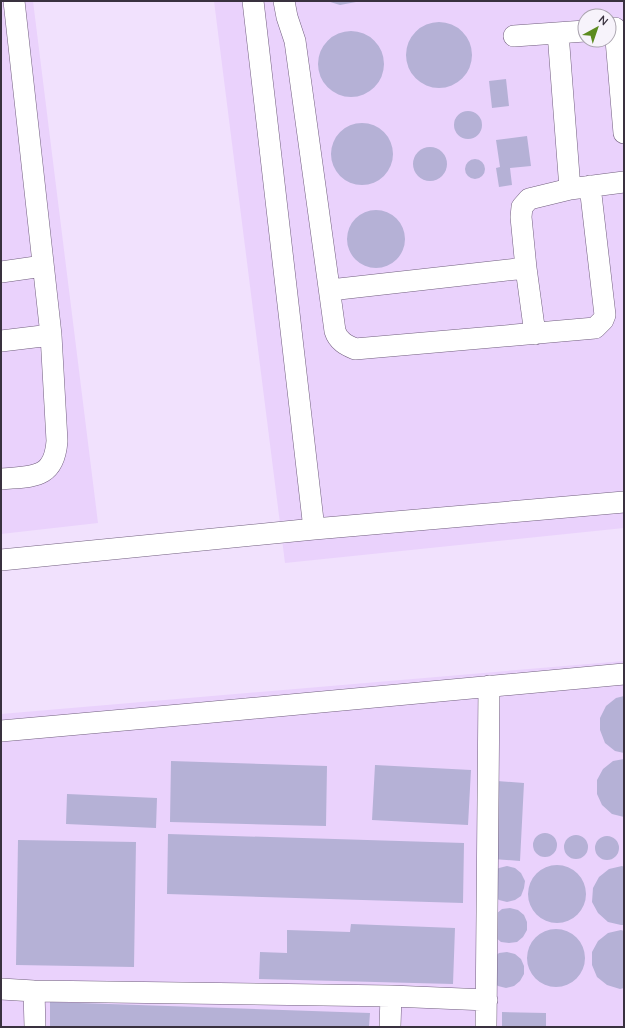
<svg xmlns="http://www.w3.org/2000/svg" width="625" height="1028" font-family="'Nunito Sans',sans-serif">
<rect width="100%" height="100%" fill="#f1e1fd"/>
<!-- built -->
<path fill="#ead2fc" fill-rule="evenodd" d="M1,1H33L98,523L1,534Z
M214,1H624V528L285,563ZM585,16H609V40H585Z
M624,661V1027H1V714Z"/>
<!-- building -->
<path fill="#b5b1d6" d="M327,1H356V2L340,5Z
M406 55a33 33 0 1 1 66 0a33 33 0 1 1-66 0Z
M318 64a33 33 0 1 1 66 0a33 33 0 1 1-66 0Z
M506,79L509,106L492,108L489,81Z
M454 125a14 14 0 1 1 28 0a14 14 0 1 1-28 0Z
M331 154a31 31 0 1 1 62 0a31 31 0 1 1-62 0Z
M527,136L531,166L510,168L512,185L499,187L496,168L500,167L496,140Z
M413 164a17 17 0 1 1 34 0a17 17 0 1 1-34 0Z
M465 169a10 10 0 1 1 20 0a10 10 0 1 1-20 0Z
M347 239a29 29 0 1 1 58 0a29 29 0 1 1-58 0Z
M624,696V753L615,751L605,743L600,730V718L606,706L616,698Z
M624,759V817L612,814L602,805L597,794V780L603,769L613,761Z
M171,761L327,766L326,826L170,822Z
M375,765L471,770L468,825L372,820Z
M497,781L524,783L520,861L493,859Z
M67,794L157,798L156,828L66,824Z
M533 845a12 12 0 1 1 24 0a12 12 0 1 1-24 0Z
M168,834L464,843L463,903L167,894Z
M564 847a12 12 0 1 1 24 0a12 12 0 1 1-24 0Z
M595 848a12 12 0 1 1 24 0a12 12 0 1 1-24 0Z
M18,840L136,842L134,967L16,965Z
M528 894a29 29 0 1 1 58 0a29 29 0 1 1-58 0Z
M507,866L515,868L521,873L525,881L524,888L521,896L515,900L507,902L499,900L493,895V872L499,868Z
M622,866L624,867V925H621L608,922L598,913L592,902L593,888L599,877L609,869Z
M510,908L518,910L524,915L527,922V930L523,937L517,942L509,943L501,942L495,937L496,914L502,909Z
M351,924L455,928L453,984L259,979L260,952L287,953V930L350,932Z
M527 958a29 29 0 1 1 58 0a29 29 0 1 1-58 0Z
M621,930L624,931V988L620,989L607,985L597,977L592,965V952L598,941L608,933Z
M507,952L515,954L521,959L524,966V974L520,981L514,986L506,988L498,986L492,981L493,958L499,953Z
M50,1002L370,1013L369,1027H50Z
M502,1012L546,1013V1027H502Z"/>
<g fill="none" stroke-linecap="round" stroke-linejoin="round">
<defs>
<path id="minor" d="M253,1L314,529
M284,1L287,17L295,41L335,331C338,341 346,345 355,349L595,328L603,320L605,315L590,186
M615,28L624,133
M558,33L570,189
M514,36L585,31
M526,268L535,334
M1,272L43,266
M330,290L526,268L521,217L522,207L529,199L570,189L624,182
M1,341L51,335L14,1
M1,479C32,476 54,480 57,441L51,335
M1,560L314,529L624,502
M1,731L202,713L624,674
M1,989L34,991L391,996L390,1027
M34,991L35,1027
M391,996L487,1000
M486,1027L489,686"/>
</defs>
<!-- minor casing -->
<use href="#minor" stroke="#715f7e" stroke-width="22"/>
<!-- minor -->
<use href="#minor" stroke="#fff" stroke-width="21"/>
</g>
<!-- border -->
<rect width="625" height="1028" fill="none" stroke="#39313f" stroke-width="4"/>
<!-- north arrow -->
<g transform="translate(597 28) rotate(40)"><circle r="19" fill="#f7f3fb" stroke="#aba5b0"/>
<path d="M0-3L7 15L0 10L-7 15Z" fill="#5c8b1f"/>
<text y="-6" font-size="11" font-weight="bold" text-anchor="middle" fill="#39313f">N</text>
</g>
</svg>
